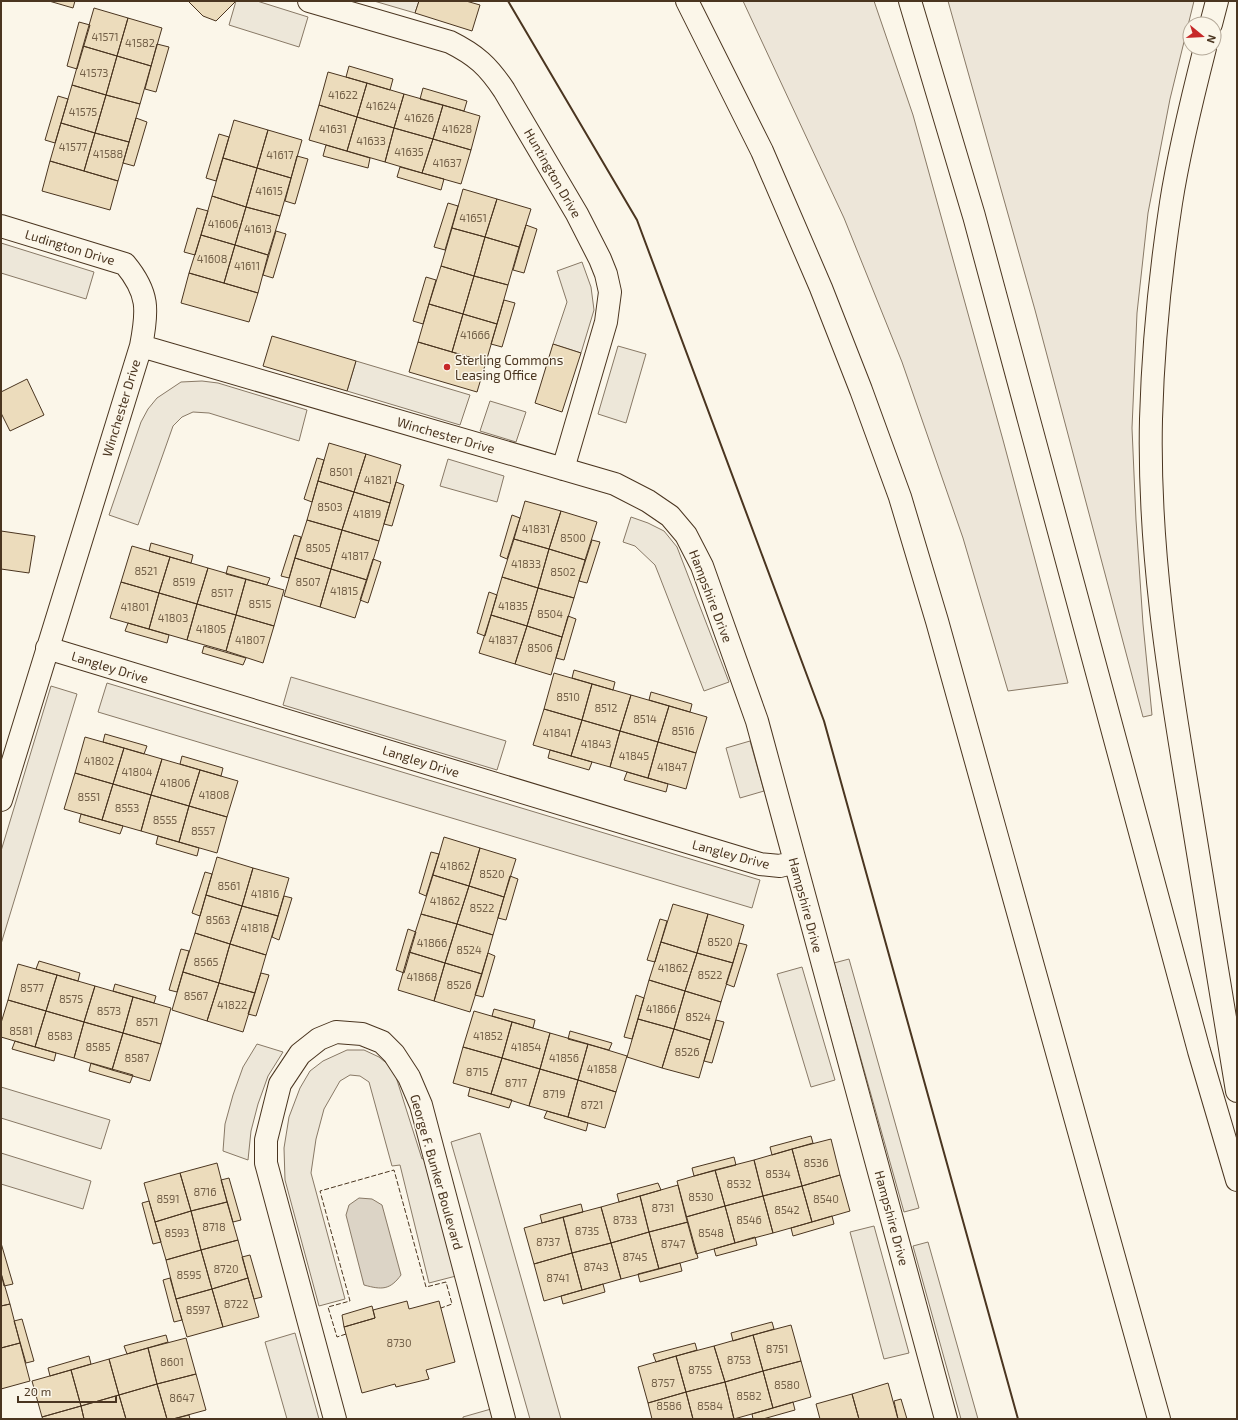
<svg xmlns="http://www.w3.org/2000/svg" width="1238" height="1420" font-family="'Exo 2',sans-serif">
<rect width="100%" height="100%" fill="#fbf6e9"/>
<!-- green -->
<path fill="#ede6d9" stroke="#887966" d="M743,1H874L913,115L1003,440L1068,683L1008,691L963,538L902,362L844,218Z
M948,1H1194L1170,99L1148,213L1137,313L1132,428L1136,520L1143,624L1152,715L1143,717L1035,310Z"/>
<!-- parking -->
<path fill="#ede7d9" stroke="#887966" d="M236,1H257L308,17L299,47L229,25Z
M374,1H419L415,13Z
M1,243L94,272L86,299L1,273Z
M582,262L591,287L594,310L581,353L553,344L567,302L557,271Z
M618,346L646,354L626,423L598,414Z
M356,361L470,395L460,425L347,391Z
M202,381L218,383L307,410L299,441L209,413L193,412L182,417L173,426L138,525L109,515L141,422L148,409L157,398L181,382Z
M490,401L526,412L516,442L480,431Z
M448,459L504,476L497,502L440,486Z
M631,517L648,523L664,531L677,547L729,682L704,691L659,575L655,565L635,546L623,542Z
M291,677L506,741L497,770L283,705Z
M107,683L760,880L752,908L98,712Z
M51,686L77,694L1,944V851Z
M750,741L764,791L740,798L726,748Z
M849,959L919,1208L904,1212L834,963Z
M802,967L835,1080L811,1087L777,974Z
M257,1044L283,1052L268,1076L258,1104L251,1131L248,1160L223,1151L225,1124L233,1095L243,1067Z
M347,1050H364L379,1057L390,1066L396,1077L422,1159L426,1157L456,1276L429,1283L400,1165L392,1166L369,1082L360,1076L350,1075L340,1081L324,1109L316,1139L311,1173L345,1299L319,1306L285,1180L284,1148L289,1117L300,1088L310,1071L323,1061Z
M1,1087L110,1120L101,1149L1,1118Z
M480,1133L561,1419H530L451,1142Z
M1,1153L91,1181L83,1209L1,1184Z
M874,1226L909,1353L884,1359L850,1232Z
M928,1242L978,1419H961L913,1246Z
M295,1333L319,1419H287L265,1342Z
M491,1409L494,1419H463V1417Z"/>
<!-- water -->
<path fill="#dcd4c6" stroke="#887966" d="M359,1198L372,1199L382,1205L401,1275C390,1290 382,1290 364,1285L346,1215L349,1205Z"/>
<!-- building -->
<path fill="#ecdcbc" stroke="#4a3520" d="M49,1H75L73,8Z
M188,1H233L235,2L216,21L203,16Z
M419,1H466L480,5L472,31L415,13Z
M94,8L128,18L117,56L83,46Z
M128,18L162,28L151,66L117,56Z
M79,22L90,25L77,69L67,66Z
M157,44L169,47L156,92L145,89Z
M83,46L117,56L106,95L72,85Z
M117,56L151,66L140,104L106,95Z
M349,66L393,79L390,90L346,77Z
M328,72L367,83L357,117L319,105Z
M367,83L404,94L394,128L357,117Z
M72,85L106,95L95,133L61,123Z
M423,88L467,101L464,111L420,99Z
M404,94L443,105L433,139L394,128Z
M106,95L140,104L129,142L95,133Z
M58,96L68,99L55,143L45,140Z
M319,105L357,117L347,151L309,140Z
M443,105L480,116L471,150L433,139Z
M357,117L394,128L385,162L347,151Z
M136,118L147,122L134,166L123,163Z
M234,120L268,130L257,168L223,158Z
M61,123L95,133L84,171L50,161Z
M394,128L433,139L422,173L385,162Z
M268,130L302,140L291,178L257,168Z
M95,133L129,142L118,181L84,171Z
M219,134L229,137L216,181L206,178Z
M433,139L471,150L461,184L422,173Z
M326,145L370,158L368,168L323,156Z
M297,156L308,159L295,204L285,201Z
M223,158L257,168L246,207L212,196Z
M50,161L118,181L110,210L42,191Z
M400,167L444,179L441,190L397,177Z
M257,168L291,178L280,216L246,207Z
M463,189L497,199L485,237L452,228Z
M212,196L246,207L235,245L201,235Z
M497,199L531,209L519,247L485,237Z
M448,203L458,206L445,250L434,247Z
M246,207L280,216L268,255L235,245Z
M197,208L208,211L195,255L184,252Z
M526,225L537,229L524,273L513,270Z
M452,228L485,237L474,276L441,266Z
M276,231L286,234L273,278L263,275Z
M201,235L235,245L224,283L189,273Z
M485,237L519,247L508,285L474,276Z
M235,245L268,255L258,293L224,283Z
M441,266L474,276L463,314L429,304Z
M189,273L258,293L249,322L181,303Z
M474,276L508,285L497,324L463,314Z
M426,277L436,280L423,324L413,321Z
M504,300L515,303L502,347L491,344Z
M429,304L463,314L452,352L418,342Z
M463,314L497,324L486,362L452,352Z
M272,336L356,361L347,391L263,366Z
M418,342L486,362L477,392L409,372Z
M553,344L581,353L562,412L535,403Z
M27,379L44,415L10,431L1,413V392Z
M329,443L366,454L354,492L318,481Z
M366,454L401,465L390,503L354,492Z
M317,458L324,460L312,502L304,499Z
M318,481L354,492L342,530L307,520Z
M396,482L404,485L392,526L384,524Z
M354,492L390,503L379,541L342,530Z
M525,501L561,511L549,549L514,539Z
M561,511L597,522L585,560L549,549Z
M512,515L520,518L507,559L500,556Z
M307,520L342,530L331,569L295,558Z
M342,530L379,541L367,580L331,569Z
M1,531L35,536L29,573L1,569Z
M294,535L301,537L289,578L281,576Z
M514,539L549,549L538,588L502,577Z
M592,540L600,542L587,583L579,581Z
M151,543L193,555L191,563L149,551Z
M132,546L170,557L159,593L121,582Z
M549,549L585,560L574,598L538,588Z
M170,557L208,568L197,604L159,593Z
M295,558L331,569L320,607L284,596Z
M373,559L381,562L368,603L360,600Z
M228,566L270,578L267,585L226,574Z
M208,568L246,579L236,615L197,604Z
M331,569L367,580L355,618L320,607Z
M502,577L538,588L527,626L491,615Z
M246,579L284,590L274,626L236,615Z
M121,582L159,593L149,629L110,618Z
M538,588L574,598L562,637L527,626Z
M489,592L497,595L485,636L477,633Z
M159,593L197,604L187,640L149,629Z
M197,604L236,615L226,651L187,640Z
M236,615L274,626L263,663L226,651Z
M491,615L527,626L515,664L479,653Z
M568,616L576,619L564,660L556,658Z
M128,623L169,635L167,643L125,631Z
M527,626L562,637L551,675L515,664Z
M204,646L246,658L243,665L202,653Z
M574,670L615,682L613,690L572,678Z
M554,673L592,684L582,720L544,709Z
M592,684L631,695L620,731L582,720Z
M651,692L692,704L690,712L649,700Z
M631,695L669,706L658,742L620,731Z
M669,706L707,717L696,753L658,742Z
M544,709L582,720L571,756L533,745Z
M582,720L620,731L610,767L571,756Z
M620,731L658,742L648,778L610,767Z
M105,734L147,746L144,754L103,742Z
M85,737L124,748L113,784L75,773Z
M658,742L696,753L686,789L648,778Z
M124,748L162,759L151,795L113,784Z
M550,750L592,762L589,770L548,758Z
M182,756L223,768L221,776L180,764Z
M162,759L200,770L189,806L151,795Z
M200,770L238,781L227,817L189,806Z
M627,772L668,784L666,792L624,780Z
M75,773L113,784L102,820L64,809Z
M113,784L151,795L141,831L102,820Z
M151,795L189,806L179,842L141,831Z
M189,806L227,817L217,853L179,842Z
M81,814L123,826L120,834L79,822Z
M158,836L199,848L197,856L156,844Z
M444,837L480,848L469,886L433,875Z
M480,848L516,859L504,897L469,886Z
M431,852L439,854L426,896L419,893Z
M217,857L253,868L242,906L206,895Z
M253,868L289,878L278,916L242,906Z
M205,872L212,874L200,916L192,913Z
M433,875L469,886L457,924L421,914Z
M510,876L518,879L506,920L498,918Z
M469,886L504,897L493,935L457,924Z
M206,895L242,906L230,944L195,933Z
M284,896L292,898L279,940L272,937Z
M673,904L708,914L697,953L661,942Z
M242,906L278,916L266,955L230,944Z
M421,914L457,924L445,963L409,952Z
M708,914L744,925L733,963L697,953Z
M660,919L667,921L655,962L647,960Z
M457,924L493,935L482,974L445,963Z
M408,929L416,932L404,973L396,970Z
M195,933L230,944L219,983L183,972Z
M661,942L697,953L685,991L649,980Z
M739,943L747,945L734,987L726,984Z
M230,944L266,955L255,993L219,983Z
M181,949L189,951L177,992L169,990Z
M409,952L445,963L434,1001L398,990Z
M488,953L495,956L483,997L475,995Z
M697,953L733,963L721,1002L685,991Z
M39,961L80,973L78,981L36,969Z
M445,963L482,974L470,1012L434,1001Z
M18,964L57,975L46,1011L8,1000Z
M183,972L219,983L207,1021L172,1010Z
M261,973L269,975L256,1016L248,1014Z
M57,975L95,986L84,1022L46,1011Z
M649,980L685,991L674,1029L638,1019Z
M219,983L255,993L243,1032L207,1021Z
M115,984L156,996L154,1003L113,991Z
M95,986L133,997L123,1033L84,1022Z
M685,991L721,1002L710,1040L674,1029Z
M636,995L644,998L632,1039L624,1037Z
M133,997L171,1008L161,1044L123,1033Z
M8,1000L46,1011L35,1047L1,1037V1023Z
M494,1009L535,1020L533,1028L492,1016Z
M46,1011L84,1022L74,1058L35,1047Z
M474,1011L512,1022L502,1058L463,1047Z
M638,1019L674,1029L662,1068L627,1057Z
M716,1020L724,1022L712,1063L704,1061Z
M84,1022L123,1033L112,1070L74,1058Z
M512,1022L550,1033L540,1069L502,1058Z
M674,1029L710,1040L699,1078L662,1068Z
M570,1031L612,1043L609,1050L568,1039Z
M123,1033L161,1044L150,1081L112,1070Z
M550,1033L588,1044L578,1080L540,1069Z
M15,1041L56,1053L54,1061L12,1049Z
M588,1044L627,1056L616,1092L578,1080Z
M463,1047L502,1058L491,1094L453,1083Z
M502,1058L540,1069L529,1106L491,1094Z
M91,1063L133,1075L130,1083L89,1071Z
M540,1069L578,1080L568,1117L529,1106Z
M578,1080L616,1092L605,1128L568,1117Z
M470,1088L512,1100L509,1108L468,1096Z
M547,1111L588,1123L586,1131L544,1118Z
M811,1136L813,1143L772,1155L770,1147Z
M831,1139L840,1175L802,1186L792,1149Z
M792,1149L802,1186L763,1196L754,1160Z
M734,1157L736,1165L694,1176L692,1168Z
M754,1160L763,1196L725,1206L715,1170Z
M217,1163L227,1202L191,1211L180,1173Z
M715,1170L725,1206L686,1217L677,1181Z
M180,1173L191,1211L155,1222L144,1183Z
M840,1175L850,1211L812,1222L802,1186Z
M229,1178L241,1220L233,1222L221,1180Z
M658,1183L661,1190L619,1202L617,1194Z
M678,1185L688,1222L649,1232L640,1196Z
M802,1186L812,1222L773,1233L763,1196Z
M640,1196L649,1232L611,1243L601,1207Z
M763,1196L773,1233L735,1243L725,1206Z
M149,1201L161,1242L153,1244L142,1203Z
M227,1202L238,1240L201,1250L191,1211Z
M581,1204L583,1212L542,1223L540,1215Z
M725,1206L735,1243L696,1254L686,1217Z
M601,1207L611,1243L572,1253L563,1217Z
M191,1211L201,1250L166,1260L155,1222Z
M832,1216L834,1224L793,1236L791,1228Z
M563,1217L572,1253L534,1264L524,1228Z
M688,1222L698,1258L659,1269L649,1232Z
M649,1232L659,1269L621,1279L611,1243Z
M755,1237L757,1245L716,1256L714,1249Z
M238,1240L248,1278L212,1289L201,1250Z
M1,1243L13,1284L4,1286L1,1273Z
M611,1243L621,1279L582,1290L572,1253Z
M201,1250L212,1289L176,1299L166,1260Z
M572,1253L582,1290L544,1301L534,1264Z
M250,1255L262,1297L254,1299L242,1257Z
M680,1263L682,1271L640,1282L638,1274Z
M1,1273L10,1304L1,1306Z
M170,1278L182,1320L174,1322L163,1280Z
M248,1278L259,1317L223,1327L212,1289Z
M603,1284L605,1292L563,1304L561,1296Z
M212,1289L223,1327L187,1337L176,1299Z
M407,1301L409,1309L439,1301L455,1362L426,1370L429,1379L396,1387L395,1384L362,1393L344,1327L375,1318L373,1310Z
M10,1304L20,1343L1,1348V1306Z
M372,1306L375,1318L344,1327L342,1315Z
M22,1319L34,1361L26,1363L14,1321Z
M772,1322L774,1329L733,1341L731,1333Z
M791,1325L801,1361L763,1371L753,1335Z
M166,1335L168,1342L127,1354L124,1346Z
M753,1335L763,1371L725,1382L714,1346Z
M186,1338L196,1374L157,1384L148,1348Z
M20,1343L30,1381L1,1389V1348Z
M695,1343L697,1350L656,1362L653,1354Z
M714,1346L725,1382L686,1392L676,1356Z
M148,1348L157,1384L119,1395L109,1359Z
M89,1356L91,1364L50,1376L48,1368Z
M676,1356L686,1392L648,1403L638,1367Z
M109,1359L119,1395L81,1406L71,1370Z
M801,1361L811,1397L773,1408L763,1371Z
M71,1370L81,1406L42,1417L32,1381Z
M763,1371L773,1408L734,1419L725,1382Z
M196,1374L206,1410L173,1419H167L157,1384Z
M725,1382L734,1419H693L686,1392Z
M888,1383L898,1419H859L852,1394Z
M157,1384L167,1419H126L119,1395Z
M686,1392L693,1419H652L648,1403Z
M852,1394L859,1419H820L816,1404Z
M119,1395L126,1419H84L81,1406Z
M901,1399L907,1419H898L894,1401Z
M793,1402L795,1410L763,1419H753L752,1414Z
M81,1406L84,1419H43L42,1417Z
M189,1415L190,1419H173Z"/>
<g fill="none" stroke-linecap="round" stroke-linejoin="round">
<defs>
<path id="minor" d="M309,1L450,42C476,55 488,66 504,90L577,214L600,259L606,274L610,292L606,322L563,469
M1,226L125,264C149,293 148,310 141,346L1,800
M141,346L615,484L648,501L670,516L686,535L702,566L757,721L946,1419
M47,648L760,864L780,866L795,862
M335,1419L266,1163V1140L280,1084L300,1054L319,1039L336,1032L362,1034L382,1042L394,1054L409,1077L421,1105L504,1419"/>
<path id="highway" d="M687,1L762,151L821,288L861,390L900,497L937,621L1159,1419
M910,1L974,216L1199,1051L1237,1180
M1211,24L1217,1
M1205,48C1192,99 1179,151 1171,203C1160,275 1153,347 1151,419C1148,547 1168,673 1189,798C1205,896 1221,993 1237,1091"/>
</defs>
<!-- minor casing -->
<use href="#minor" stroke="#4a3520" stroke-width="24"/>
<!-- highway casing -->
<use href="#highway" stroke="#4a3520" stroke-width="24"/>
<!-- minor -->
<use href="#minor" stroke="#fbf6e9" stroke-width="22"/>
<!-- highway -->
<use href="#highway" stroke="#fbf6e9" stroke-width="22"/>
<!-- fence -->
<path stroke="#4a3520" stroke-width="1" stroke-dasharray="5 2" stroke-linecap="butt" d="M346,1334L337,1337L328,1307L350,1301L320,1191L394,1170L426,1287L446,1282L452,1304L441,1308"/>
<!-- wall -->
<path stroke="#4a3520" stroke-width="2" d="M508,1L637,220L824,721L1018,1419"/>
</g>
<!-- markers -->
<circle fill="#c62828" stroke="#fbf6e9" stroke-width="1.5" cx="447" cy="367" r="4"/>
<g text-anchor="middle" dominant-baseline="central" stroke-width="3" stroke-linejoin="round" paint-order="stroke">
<!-- number labels -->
<g font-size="11" fill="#725f47">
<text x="105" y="36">41571</text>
<text x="140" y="42">41582</text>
<text x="94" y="72">41573</text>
<text x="343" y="94">41622</text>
<text x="381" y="105">41624</text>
<text x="83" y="111">41575</text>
<text x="419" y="117">41626</text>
<text x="333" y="128">41631</text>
<text x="457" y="128">41628</text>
<text x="371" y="140">41633</text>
<text x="73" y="146">41577</text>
<text x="409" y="151">41635</text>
<text x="108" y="153">41588</text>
<text x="280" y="154">41617</text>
<text x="447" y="162">41637</text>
<text x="269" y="190">41615</text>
<text x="473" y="217">41651</text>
<text x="223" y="223">41606</text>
<text x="258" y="228">41613</text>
<text x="212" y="258">41608</text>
<text x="247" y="265">41611</text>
<text x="475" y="334">41666</text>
<text x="341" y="471">8501</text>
<text x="378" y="479">41821</text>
<text x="330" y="506">8503</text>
<text x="367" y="513">41819</text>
<text x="536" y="528">41831</text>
<text x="573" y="537">8500</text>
<text x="318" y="547">8505</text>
<text x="355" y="555">41817</text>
<text x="526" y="563">41833</text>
<text x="146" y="570">8521</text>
<text x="563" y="571">8502</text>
<text x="184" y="581">8519</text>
<text x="308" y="581">8507</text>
<text x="344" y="590">41815</text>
<text x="222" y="592">8517</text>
<text x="260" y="603">8515</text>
<text x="513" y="605">41835</text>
<text x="135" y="606">41801</text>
<text x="550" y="613">8504</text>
<text x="173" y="617">41803</text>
<text x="211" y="628">41805</text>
<text x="250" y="639">41807</text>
<text x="503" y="639">41837</text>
<text x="540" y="647">8506</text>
<text x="568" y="696">8510</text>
<text x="606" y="707">8512</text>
<text x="645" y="718">8514</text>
<text x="683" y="730">8516</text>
<text x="557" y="732">41841</text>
<text x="596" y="743">41843</text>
<text x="634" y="755">41845</text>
<text x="99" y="760">41802</text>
<text x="672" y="766">41847</text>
<text x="137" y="771">41804</text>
<text x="175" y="782">41806</text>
<text x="214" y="794">41808</text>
<text x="89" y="796">8551</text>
<text x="127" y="807">8553</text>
<text x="165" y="819">8555</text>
<text x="203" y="830">8557</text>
<text x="455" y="865">41862</text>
<text x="492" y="873">8520</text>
<text x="229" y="885">8561</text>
<text x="265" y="893">41816</text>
<text x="445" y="900">41862</text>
<text x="482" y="907">8522</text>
<text x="218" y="919">8563</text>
<text x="255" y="927">41818</text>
<text x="720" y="941">8520</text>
<text x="432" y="942">41866</text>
<text x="469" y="949">8524</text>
<text x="206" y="961">8565</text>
<text x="673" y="967">41862</text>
<text x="710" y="974">8522</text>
<text x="422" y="976">41868</text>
<text x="459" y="984">8526</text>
<text x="32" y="987">8577</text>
<text x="196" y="995">8567</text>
<text x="71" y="998">8575</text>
<text x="232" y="1004">41822</text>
<text x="661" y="1008">41866</text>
<text x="109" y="1010">8573</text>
<text x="698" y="1016">8524</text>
<text x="147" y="1021">8571</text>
<text x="21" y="1030">8581</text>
<text x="60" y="1035">8583</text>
<text x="488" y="1035">41852</text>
<text x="98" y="1046">8585</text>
<text x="526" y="1046">41854</text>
<text x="687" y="1051">8526</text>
<text x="137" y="1057">8587</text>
<text x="564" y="1057">41856</text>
<text x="602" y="1068">41858</text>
<text x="477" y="1071">8715</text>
<text x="516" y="1082">8717</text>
<text x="554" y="1093">8719</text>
<text x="592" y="1104">8721</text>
<text x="816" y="1162">8536</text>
<text x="778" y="1173">8534</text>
<text x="739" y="1183">8532</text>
<text x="205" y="1191">8716</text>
<text x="701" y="1196">8530</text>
<text x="168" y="1198">8591</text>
<text x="826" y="1198">8540</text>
<text x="663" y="1207">8731</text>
<text x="787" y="1209">8542</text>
<text x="625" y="1219">8733</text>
<text x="749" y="1219">8546</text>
<text x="214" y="1226">8718</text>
<text x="587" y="1230">8735</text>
<text x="177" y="1232">8593</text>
<text x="711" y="1232">8548</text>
<text x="548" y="1241">8737</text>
<text x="673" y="1243">8747</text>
<text x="635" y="1256">8745</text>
<text x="596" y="1266">8743</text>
<text x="226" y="1268">8720</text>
<text x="189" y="1274">8595</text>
<text x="558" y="1277">8741</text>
<text x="236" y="1303">8722</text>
<text x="198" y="1309">8597</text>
<text x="399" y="1342">8730</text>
<text x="777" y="1348">8751</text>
<text x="739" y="1359">8753</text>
<text x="172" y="1361">8601</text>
<text x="700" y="1369">8755</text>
<text x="663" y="1382">8757</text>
<text x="787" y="1384">8580</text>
<text x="749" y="1395">8582</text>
<text x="182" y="1397">8647</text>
<text x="669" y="1405">8586</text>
<text x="710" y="1405">8584</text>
</g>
<!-- street labels -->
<g font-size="13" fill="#4a3520" stroke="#fbf6e9">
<text transform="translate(553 173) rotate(60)">Huntington Drive</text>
<text transform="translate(70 247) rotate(17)">Ludington Drive</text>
<text transform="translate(121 408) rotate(-73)">Winchester Drive</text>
<text transform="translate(446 435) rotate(16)">Winchester Drive</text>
<text transform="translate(711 596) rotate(69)">Hampshire Drive</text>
<text transform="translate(110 667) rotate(17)">Langley Drive</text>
<text transform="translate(421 761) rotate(17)">Langley Drive</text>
<text transform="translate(731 854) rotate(15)">Langley Drive</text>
<text transform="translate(806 905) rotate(75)">Hampshire Drive</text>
<text transform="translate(437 1172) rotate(74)">George F. Bunker Boulevard</text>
<text transform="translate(892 1218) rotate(75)">Hampshire Drive</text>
</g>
<!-- poi labels -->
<g font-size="13" fill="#4a3520" stroke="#fbf6e9" text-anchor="start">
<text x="455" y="360">Sterling Commons<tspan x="455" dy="15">Leasing Office</tspan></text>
</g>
</g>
<!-- border -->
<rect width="1238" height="1420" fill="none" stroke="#4a3520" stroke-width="4"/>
<!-- north arrow -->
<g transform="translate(1202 36) rotate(108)"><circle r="19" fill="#fbf6e9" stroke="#b4a999"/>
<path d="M0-3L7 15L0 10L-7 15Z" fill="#c62828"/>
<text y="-6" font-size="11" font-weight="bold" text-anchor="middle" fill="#4a3520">N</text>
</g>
<!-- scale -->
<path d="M18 1396v6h98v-6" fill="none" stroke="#4a3520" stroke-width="2"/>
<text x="24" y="1396" font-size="12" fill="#4a3520" stroke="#fbf6e9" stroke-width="3" paint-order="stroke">20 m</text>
</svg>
